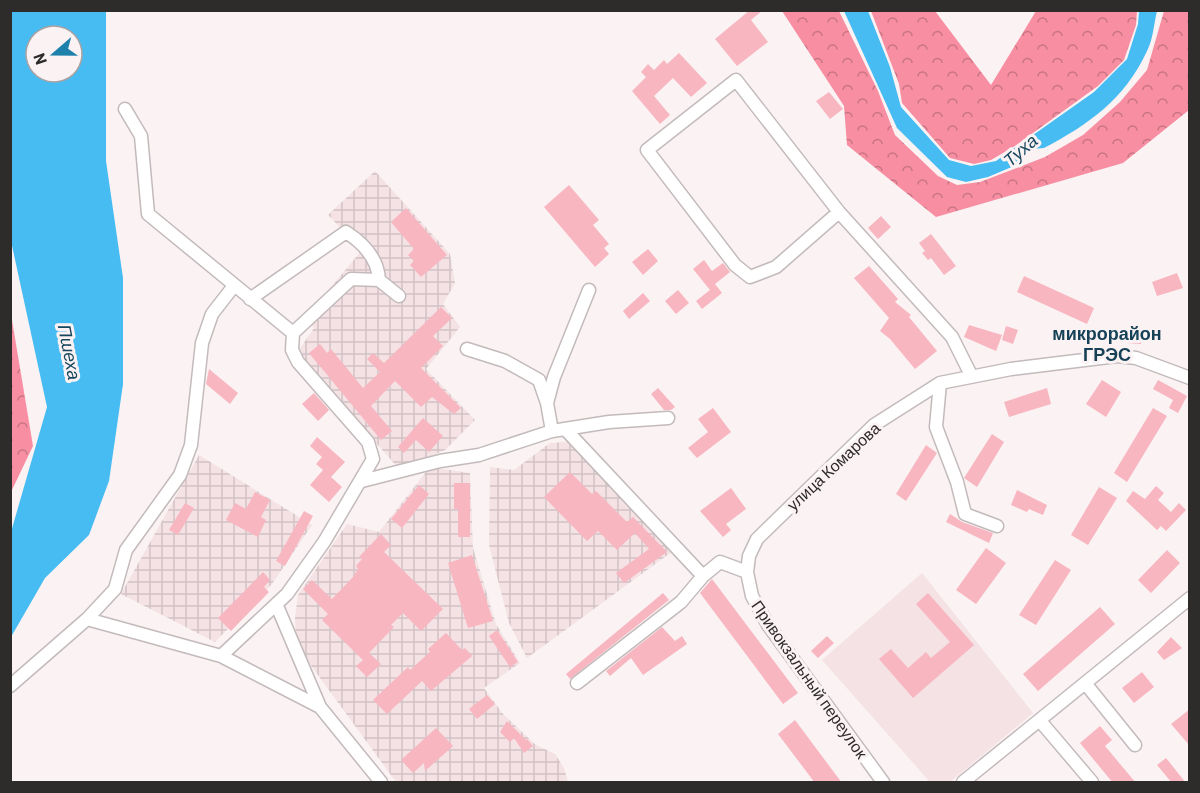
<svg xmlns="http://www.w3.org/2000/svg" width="1200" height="793" font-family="Barlow,sans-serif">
<defs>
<pattern id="industrial-grid" width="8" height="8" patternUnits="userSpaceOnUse" patternTransform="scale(1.5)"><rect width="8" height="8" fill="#f4e2e5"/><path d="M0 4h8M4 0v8" fill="none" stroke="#d2c2c5"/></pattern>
<pattern id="forest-crowns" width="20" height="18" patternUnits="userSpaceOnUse" patternTransform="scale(1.5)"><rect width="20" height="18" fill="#f78ea1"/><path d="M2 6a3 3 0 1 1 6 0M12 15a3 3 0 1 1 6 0" fill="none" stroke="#c87483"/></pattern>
</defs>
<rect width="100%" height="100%" fill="#fbf2f3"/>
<!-- built -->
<path fill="#f4e2e5" d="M922,573L1033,713L950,782H930L822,660Z"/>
<!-- industrial -->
<path fill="url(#industrial-grid)" d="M375,171L450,254L455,283L443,304L460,327L426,369L475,420L445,450L399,469L297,353L314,328L306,317L362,250L328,215Z
M567,442L582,448L673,551L527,658L509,623L489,545L490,467L514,470L550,443Z
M199,455L312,525L272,584L215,642L121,594Z
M430,467L470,473L473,548L496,624L520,663L484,688L503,714L536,745L555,754L564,768L568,782H396L296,645L295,617L298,595L347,524L379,532Z"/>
<!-- forest -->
<path fill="url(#forest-crowns)" d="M782,11H839L878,91L895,135L938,176L957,185L980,182L1045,157L1083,135L1120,102L1147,70L1164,11H1189V110L1123,163L936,217L847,145L844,106Z
M871,11H935L991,85L1036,11H1137L1136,25L1124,60L1098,86L1015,146L991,160L974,164L950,158L902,103L899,84Z
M10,308L33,446L11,492H10Z"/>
<!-- water -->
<path fill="#47bcf2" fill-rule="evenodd" d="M11,10L106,11V161L123,278V384L109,481L89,535L45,578L11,637V532L47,407L11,241ZM36,36H72V72H36Z
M844,11H868L890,67L901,107L949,160L971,166L996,161L1094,92L1127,59L1138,24L1139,11H1157C1154,23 1153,40 1147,51C1125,99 1088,125 1044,148L1033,149L1014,166L988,177L966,182L947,177L897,128Z"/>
<!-- building -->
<path fill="#f8b6c0" d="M750,10H763L751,20L768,42L737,66L715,39Z
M679,53L707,83L691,97L673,78L654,96L670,115L660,124L632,91L646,77L641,72L648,64L654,70L664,60L667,64Z
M829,92L843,109L830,119L816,101Z
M569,185L599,220L593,225L609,244L604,248L609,254L595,267L544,207Z
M406,208L447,255L421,277L410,265L414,261L408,255L414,249L391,222Z
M881,216L891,227L878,239L868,228Z
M931,234L956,266L944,275L931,258L928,260L922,253L925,251L919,243Z
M648,249L658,261L643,275L632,262Z
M704,260L712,271L723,263L730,272L715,284L722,293L702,309L696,301L710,290L693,269Z
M869,266L898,299L895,302L911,315L909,317L937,351L915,369L890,339L880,331L889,318L854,278Z
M1177,273L1183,288L1157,296L1152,282Z
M1024,276L1094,308L1087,324L1017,292Z
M678,290L689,303L676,314L665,301Z
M643,293L650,301L629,319L623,311Z
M441,307L452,318L433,336L443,346L421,368L461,408L454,414L432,397L421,407L395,381L371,406L392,431L381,440L309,353L320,344L327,353L331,349L363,388L380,372L367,359L373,353L384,363Z
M969,325L1002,335L996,351L964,337Z
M1006,326L1018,330L1013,344L1002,340Z
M1128,328H1142L1141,344L1127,343Z
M209,369L238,393L230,404L206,384Z
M1102,380L1121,392L1106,417L1086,404Z
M1158,380L1187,396L1178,413L1169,408L1173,400L1153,389Z
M658,388L675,407L671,410H664L651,394Z
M1047,388L1051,404L1009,417L1004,402Z
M314,393L329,410L318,421L302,404Z
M713,408L731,432L697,458L688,448L708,432L698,419Z
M1153,408L1167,416L1127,482L1114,473Z
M423,418L443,436L429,452L416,440L404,453L398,447Z
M992,434L1004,442L977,487L964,478Z
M317,437L345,462L331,477L342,487L329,502L310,485L323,470L316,464L322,457L310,446Z
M926,445L937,453L906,501L896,494Z
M570,472L592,494L596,491L627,522L633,517L667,552L624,583L616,573L649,549L635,533L617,550L598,531L587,541L544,497Z
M454,483H470V537H458V509H454Z
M419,485L429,494L402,528L391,519Z
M1156,486L1164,493L1158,500L1171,512L1179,503L1186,510L1166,531L1161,526L1157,530L1126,501L1133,491L1145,499Z
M1099,487L1117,498L1088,545L1071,535Z
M731,488L746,509L726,524L731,530L723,537L700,511Z
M1017,490L1047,505L1043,515L1029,509L1027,512L1011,505Z
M255,492L270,500L261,517L266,520L258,537L226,520L235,503L246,509Z
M185,503L194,508L178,535L169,530Z
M304,511L313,516L285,566L276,561Z
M950,514L962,522L993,533L989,543L946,522Z
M381,534L391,545L384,552L443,609L421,631L403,613L391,625L394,627L369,653L381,664L367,677L356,666L363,660L322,620L328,614L303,589L312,580L332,599L353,577L358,569L356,566L362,559L359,557Z
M986,548L1006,563L976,604L956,590Z
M1167,550L1180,563L1151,593L1138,580Z
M472,555L493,621L468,628L448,563Z
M1055,560L1071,570L1036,625L1019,615Z
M263,572L270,580L264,587L269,592L231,631L218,618Z
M712,579L798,693L783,704L700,593Z
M663,593L669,600L570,679L566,674Z
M928,593L974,645L913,698L879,659L891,649L908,668L926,652L931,658L950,642L916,604Z
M1100,607L1115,624L1038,691L1023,674Z
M662,627L675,641L682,636L687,644L643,675L631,658L610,676L606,671Z
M497,630L518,662L510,667L489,636Z
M446,633L462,650L465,648L472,656L431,691L422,681L387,714L373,700L408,667L410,670L430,652L428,649Z
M827,636L834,643L818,658L811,651Z
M1171,637L1182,648L1164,660L1157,652Z
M1142,672L1154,687L1134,703L1122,688Z
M487,695L495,704L477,719L469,709Z
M1190,709V746L1171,724Z
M795,720L842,783H815L778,734Z
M507,721L526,740L527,739L533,746L524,753L514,738L510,742L500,732Z
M1100,726L1112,740L1105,746L1136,783H1113L1080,743Z
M436,728L453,746L425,771L424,763L413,773L401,760Z
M1166,758L1186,783H1172L1157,765Z"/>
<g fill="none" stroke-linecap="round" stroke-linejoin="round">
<defs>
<path id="minor" d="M125,109L141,136L148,214L293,333L292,350L298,362L368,442L373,459L324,542L287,594L221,656
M839,212L776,267L750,277L735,265L647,150L736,80L839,212L952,337L971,375
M250,299L346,232C363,243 378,258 379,280L399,296
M293,333L351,279L379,280
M467,349L505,361L539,380L547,403
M940,383L936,427L957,482L965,514L997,526
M566,430L703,576L720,562L747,572
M552,431L547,403L554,377L589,290
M362,481L440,461L479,455L552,431L609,422L668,418
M277,606L320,707L381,782
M87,619L115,589L126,550L180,475L191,445L202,343L212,314L233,287
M577,683L681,602L703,576
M1085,683L1135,745
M10,686L87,619L221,656L320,707
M1041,722L1092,782
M883,782L768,625L752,596L747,572L749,556L757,539L874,425L940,383L1011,369L1117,356L1136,358L1190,378
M963,782L1190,598"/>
</defs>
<!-- minor casing -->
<use href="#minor" stroke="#c3babb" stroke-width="15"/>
<!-- minor -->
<use href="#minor" stroke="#fff" stroke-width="12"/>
</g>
<g text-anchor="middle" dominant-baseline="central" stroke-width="6" stroke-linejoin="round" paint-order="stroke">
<!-- street labels -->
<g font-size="16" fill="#2e2b2b" stroke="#fbf2f3">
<text transform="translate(833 466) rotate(-43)">улица Комарова</text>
<text transform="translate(810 679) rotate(55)">Привокзальный переулок</text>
</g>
<!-- water labels -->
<g font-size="18" font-style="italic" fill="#16465d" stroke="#fbf2f3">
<text transform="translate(1020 150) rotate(-41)">Туха</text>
<text transform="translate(70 352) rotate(79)">Пшеха</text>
</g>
<!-- neighbourhood labels -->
<g font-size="18" font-weight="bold" fill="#164257" stroke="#fbf2f3">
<text x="1107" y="333">микрорайон<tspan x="1107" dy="21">ГРЭС</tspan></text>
</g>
</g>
<!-- border -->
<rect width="1200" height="793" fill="none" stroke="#2e2b2b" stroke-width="24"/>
<!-- north arrow -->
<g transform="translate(54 54) rotate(250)"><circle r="28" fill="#fbf2f3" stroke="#a9a2a3" stroke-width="1.5"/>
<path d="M0-4.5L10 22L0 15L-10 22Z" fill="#1e81ac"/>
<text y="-9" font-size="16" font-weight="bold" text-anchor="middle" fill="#2e2b2b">N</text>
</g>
</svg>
